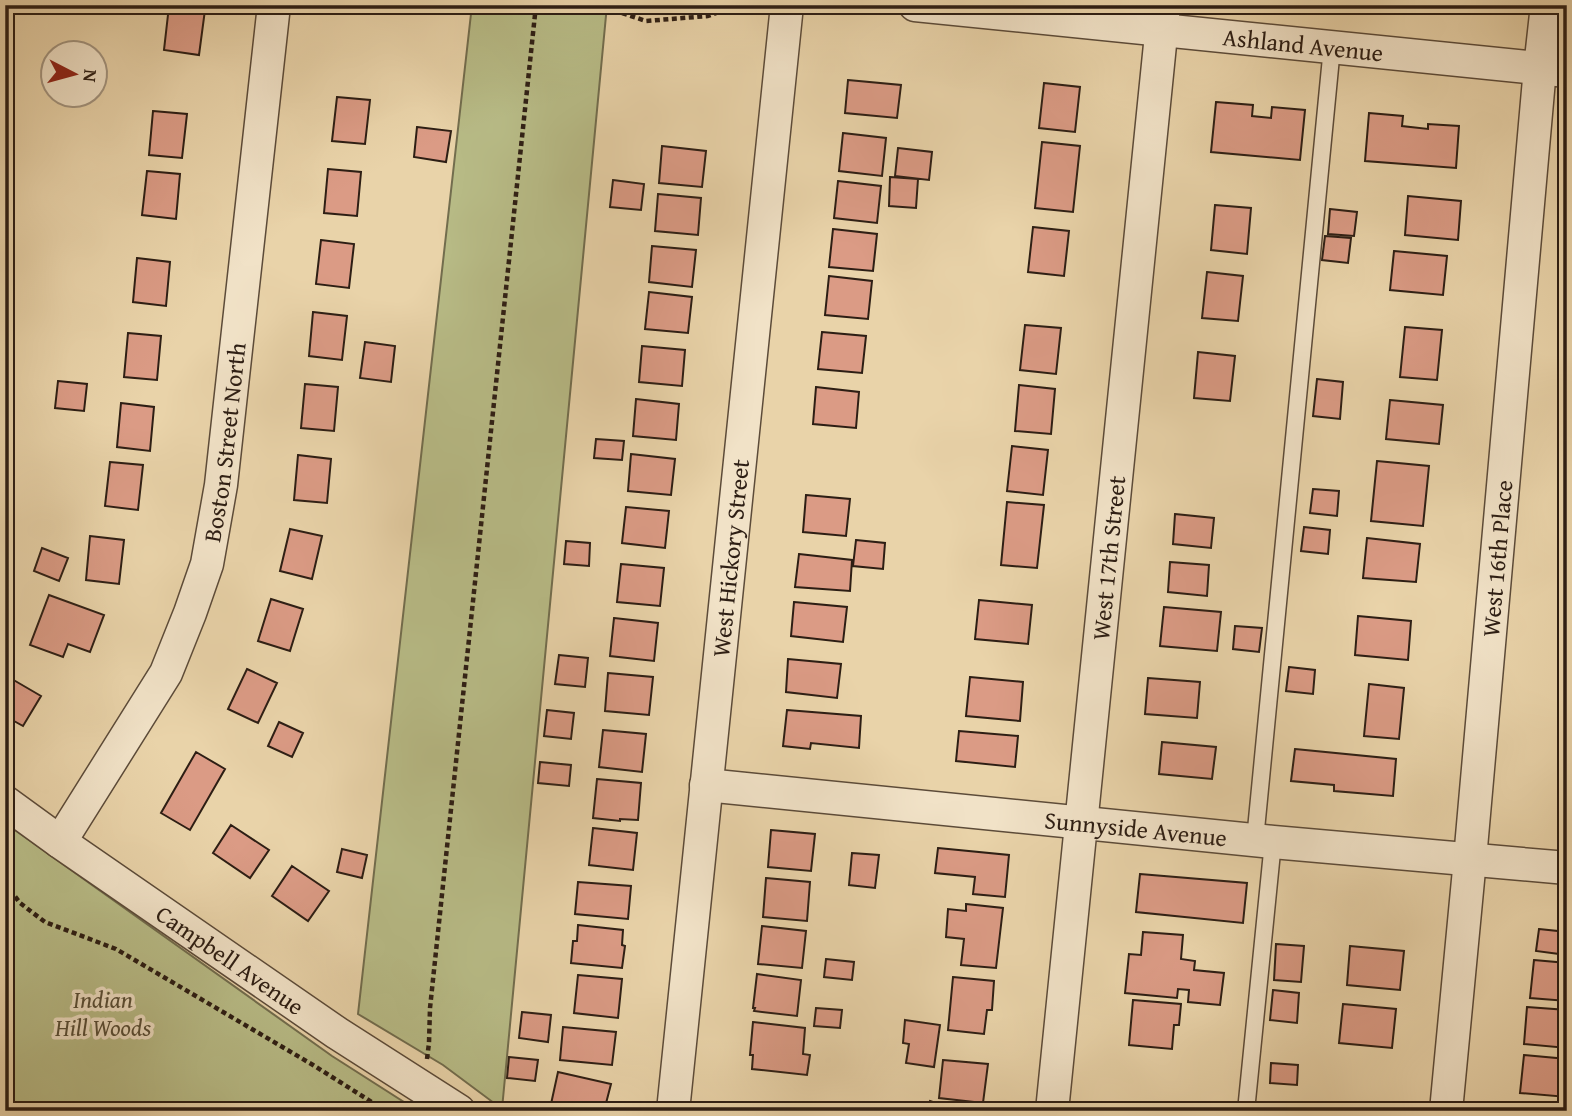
<svg xmlns="http://www.w3.org/2000/svg" width="1572" height="1116" font-family="'Gentium Book Plus',serif">
<rect width="100%" height="100%" fill="#e9d3a9"/>
<filter id="stains"><feTurbulence type="fractalNoise" baseFrequency=".00286" numOctaves="4"/><feColorMatrix values="0 0 0 0 .2 0 0 0 0 .09 0 0 0 0 .02 0 0 0 .5 -.17"/></filter>
<radialGradient id="worn" r=".72"><stop offset=".6" stop-color="#630" stop-opacity="0"/><stop offset="1" stop-color="#630" stop-opacity=".3"/></radialGradient>
<!-- green -->
<path fill="#b8bc87" stroke="#726d4e" stroke-width="2" d="M472,5H607L502,1109L443,1065L358,1014Z
M5,823L332,1056L418,1111H5Z"/>
<!-- building -->
<path fill="#db9b85" stroke="#2d1e14" stroke-width="2" d="M169,6L205,10L199,55L164,50Z
M848,80L901,85L897,118L845,113Z
M1044,83L1080,87L1075,132L1039,128Z
M337,97L370,100L365,144L332,141Z
M1216,102L1253,105L1252,116L1271,118L1272,107L1305,110L1300,160L1211,152Z
M153,111L187,114L182,158L149,155Z
M1369,113L1403,116L1402,126L1428,129V124L1459,126L1456,168L1365,161Z
M417,127L451,131L446,162L414,157Z
M843,133L886,138L882,176L839,171Z
M1042,142L1080,146L1073,212L1035,208Z
M662,146L706,151L702,187L659,183Z
M898,148L932,152L929,180L895,176Z
M328,169L361,172L357,216L324,213Z
M147,171L180,174L176,219L142,215Z
M890,177L918,179L916,208L889,206Z
M613,180L644,184L641,210L610,207Z
M838,181L881,186L877,223L834,218Z
M658,194L701,198L698,235L655,231Z
M1408,196L1461,201L1458,240L1405,235Z
M1215,205L1251,208L1247,254L1211,250Z
M1330,209L1357,212L1354,236L1328,234Z
M1033,227L1069,231L1064,276L1028,272Z
M833,229L877,234L873,271L829,267Z
M1325,236L1351,238L1348,263L1322,260Z
M321,240L354,244L349,288L316,284Z
M652,246L696,250L692,287L649,282Z
M1394,251L1447,256L1443,295L1390,290Z
M137,258L170,262L166,306L133,302Z
M1207,272L1243,276L1238,321L1202,318Z
M829,276L872,281L868,319L825,315Z
M649,292L692,297L688,333L645,329Z
M313,312L347,316L342,360L309,356Z
M1025,325L1061,328L1056,374L1020,370Z
M1405,327L1442,330L1437,380L1400,377Z
M822,332L866,336L862,373L818,369Z
M128,333L161,336L157,380L124,377Z
M365,342L395,346L391,382L360,378Z
M642,346L685,350L682,386L639,382Z
M1198,352L1235,356L1230,401L1194,398Z
M1317,379L1343,382L1340,419L1313,416Z
M58,381L87,384L84,411L55,408Z
M305,384L338,387L334,431L301,428Z
M1019,385L1055,389L1051,434L1015,431Z
M816,387L859,392L856,428L813,424Z
M636,399L679,404L676,440L633,436Z
M1390,400L1443,405L1439,444L1386,439Z
M121,403L154,407L150,451L117,447Z
M596,439L624,441L622,460L594,458Z
M1012,446L1048,450L1043,495L1007,491Z
M631,454L675,459L671,495L628,491Z
M298,455L331,459L327,503L294,500Z
M1377,461L1429,466L1423,526L1371,521Z
M110,462L143,465L138,510L105,506Z
M1313,489L1339,491L1337,516L1310,513Z
M806,495L850,499L846,536L803,532Z
M1007,502L1044,505L1037,568L1001,565Z
M626,507L669,511L665,548L622,543Z
M1175,514L1214,518L1211,548L1173,544Z
M1304,527L1330,530L1328,554L1301,551Z
M290,529L322,536L312,579L280,571Z
M90,536L124,540L119,584L86,580Z
M1367,538L1420,544L1416,582L1363,578Z
M856,540L885,543L883,569L853,566Z
M566,541L590,543L589,566L564,564Z
M42,548L68,558L59,581L34,571Z
M799,554L852,560L850,591L795,587Z
M1170,562L1209,565L1207,596L1168,592Z
M621,564L664,568L660,606L617,602Z
M49,595L104,615L90,652L68,644L63,657L30,645Z
M271,599L303,609L290,651L258,641Z
M979,600L1032,605L1028,644L975,639Z
M794,602L847,607L843,642L791,636Z
M1164,607L1221,612L1217,651L1160,646Z
M1358,616L1411,621L1408,660L1355,655Z
M614,618L658,623L654,661L610,656Z
M1235,626L1262,628L1259,652L1233,649Z
M1562,642L1567,643V677L1559,676Z
M559,655L588,658L585,687L555,684Z
M788,659L841,664L837,698L786,692Z
M1289,667L1315,670L1313,694L1286,691Z
M247,669L277,683L258,723L228,709Z
M608,673L653,677L649,715L605,711Z
M5,675L41,696L23,726L5,716Z
M970,677L1023,682L1020,721L966,716Z
M1148,678L1200,682L1197,718L1145,714Z
M1369,684L1404,688L1399,739L1364,736Z
M547,710L574,713L571,739L544,736Z
M787,710L861,716L859,748L811,743L810,749L783,746Z
M279,722L303,733L292,757L268,746Z
M603,730L646,734L642,772L599,767Z
M959,731L1018,736L1015,767L956,761Z
M1162,742L1216,747L1212,779L1159,774Z
M1295,749L1396,759L1393,796L1334,791V785L1291,781Z
M196,752L225,769L190,830L161,813Z
M540,762L571,765L569,786L538,783Z
M597,779L641,783L638,820L620,819V821L593,818Z
M231,825L269,850L250,878L213,853Z
M593,828L637,833L633,870L589,865Z
M771,830L815,834L811,871L768,867Z
M938,848L1009,855L1005,897L973,894L975,877L935,873Z
M342,849L367,855L362,878L337,872Z
M852,853L879,855L875,888L849,885Z
M292,866L329,891L308,921L272,896Z
M1140,874L1247,883L1243,923L1136,912Z
M766,878L810,882L807,921L763,917Z
M578,882L631,886L628,919L575,914Z
M966,904L1003,908L996,968L961,965L964,939L946,937L948,909L966,911Z
M578,925L623,930L622,945L625,946L622,968L571,963L573,941H577Z
M762,926L806,931L802,968L758,964Z
M1539,929L1567,932V955L1536,951Z
M1143,932L1183,935L1181,959L1195,961L1194,970L1224,973L1220,1005L1188,1002L1189,990L1178,989L1177,998L1125,993L1129,954L1141,955Z
M1276,944L1304,946L1301,982L1274,980Z
M1350,946L1404,951L1400,990L1347,985Z
M826,959L854,962L852,980L824,977Z
M1534,960L1567,963V1001L1530,998Z
M757,974L801,980L797,1016L754,1011L755,1008H753Z
M578,975L622,979L618,1018L574,1013Z
M953,977L994,981L992,1010H987L984,1034L948,1030Z
M1273,990L1299,993L1297,1023L1270,1020Z
M1133,1000L1181,1004L1179,1025H1174L1172,1049L1129,1045Z
M1343,1004L1396,1009L1392,1048L1339,1043Z
M1527,1007L1567,1010V1048L1524,1044Z
M816,1008L842,1010L840,1028L814,1026Z
M522,1012L551,1015L548,1042L519,1038Z
M905,1020L940,1025L934,1067L906,1063L909,1044L903,1043Z
M753,1022L805,1028L803,1054L810,1055L807,1075L752,1069L753,1055H750Z
M563,1027L616,1032L612,1065L560,1060Z
M1524,1055L1567,1059V1097L1520,1093Z
M509,1057L538,1060L535,1081L507,1078Z
M943,1060L988,1064L983,1103L939,1098Z
M1271,1063L1298,1065L1297,1085L1270,1083Z
M558,1072L611,1084L604,1111H580L551,1104Z
M930,1101L958,1111H927Z
M1519,1102L1567,1107V1111H1518Z
M1184,1104L1213,1107L1212,1111H1183Z"/>
<g fill="none" stroke-linecap="round" stroke-linejoin="round">
<defs>
<path id="service" d="M1255,840L1332,47
M1246,1111L1273,842"/>
<g id="minor">
<path id="s1" d="M915,5L1567,71"/>
<path id="s2" d="M706,785L1273,842L1567,868"/>
<path id="s3" d="M5,802L60,842L337,1033L459,1111"/>
<path id="s4" d="M60,842L166,673L190,613L207,564L221,485L274,5"/>
<path id="s5" d="M673,1111L787,5"/>
<path id="s6" d="M1052,1111L1164,5"/>
<path id="s7" d="M1446,1111L1470,859L1540,68L1547,5"/>
</g>
</defs>
<!-- service casing -->
<use href="#service" stroke="#5c4b39" stroke-width="19"/>
<!-- minor casing -->
<use href="#minor" stroke="#5c4b39" stroke-width="35"/>
<!-- path -->
<path stroke="#2d1e14" stroke-width="4.5" stroke-dasharray="5 3.5" stroke-linecap="butt" d="M598,5L646,21L708,16L738,5
M5,883L20,903L45,922L116,949L313,1065L386,1111
M427,1059L429,1043L430,1008L536,5"/>
<!-- service -->
<use href="#service" stroke="#f1e2c7" stroke-width="16"/>
<!-- minor -->
<use href="#minor" stroke="#f1e2c7" stroke-width="32"/>
</g>
<g text-anchor="middle" dominant-baseline="central" stroke-width="7" stroke-linejoin="round" paint-order="stroke">
<!-- street labels -->
<g font-size="24" fill="#2d1e14" stroke="#f1e2c7">
<text stroke="none"><textPath href="#s1" startOffset="390">Ashland Avenue</textPath></text>
<text stroke="none"><textPath href="#s4" startOffset="439">Boston Street North</textPath></text>
<text stroke="none"><textPath href="#s5" startOffset="556">West Hickory Street</textPath></text>
<text stroke="none"><textPath href="#s6" startOffset="556">West 17th Street</textPath></text>
<text stroke="none"><textPath href="#s7" startOffset="555">West 16th Place</textPath></text>
<text stroke="none"><textPath href="#s2" startOffset="432">Sunnyside Avenue</textPath></text>
<text stroke="none"><textPath href="#s3" startOffset="275">Campbell Avenue</textPath></text>
</g>
<!-- park labels -->
<g font-size="24" font-style="italic" fill="#574d36" stroke="#f1e2c7">
<text x="103" y="999">Indian<tspan x="103" dy="28">Hill Woods</tspan></text>
</g>
</g>
<!-- margin -->
<rect width="1572" height="1116" fill="none" stroke="#e9d3a9" stroke-width="28"/>
<rect x="7" y="7" width="1558" height="1102" fill="none" stroke="#2d1e14" stroke-width="3.5"/>
<rect x="14" y="14" width="1544" height="1088" fill="none" stroke="#2d1e14" stroke-width="2"/>
<!-- north arrow -->
<g transform="translate(74 74) rotate(96)"><circle r="33" fill="#f1e2c7" stroke="#a3947f" stroke-width="2"/>
<path d="M0-5L12 26L0 18L-12 26Z" fill="#8f2418"/>
<text y="-10" font-size="19" font-weight="bold" text-anchor="middle" fill="#2d1e14">N</text>
</g>
<rect width="100%" height="100%" filter="url(#stains)"/>
<rect width="100%" height="100%" fill="url(#worn)"/>
</svg>
